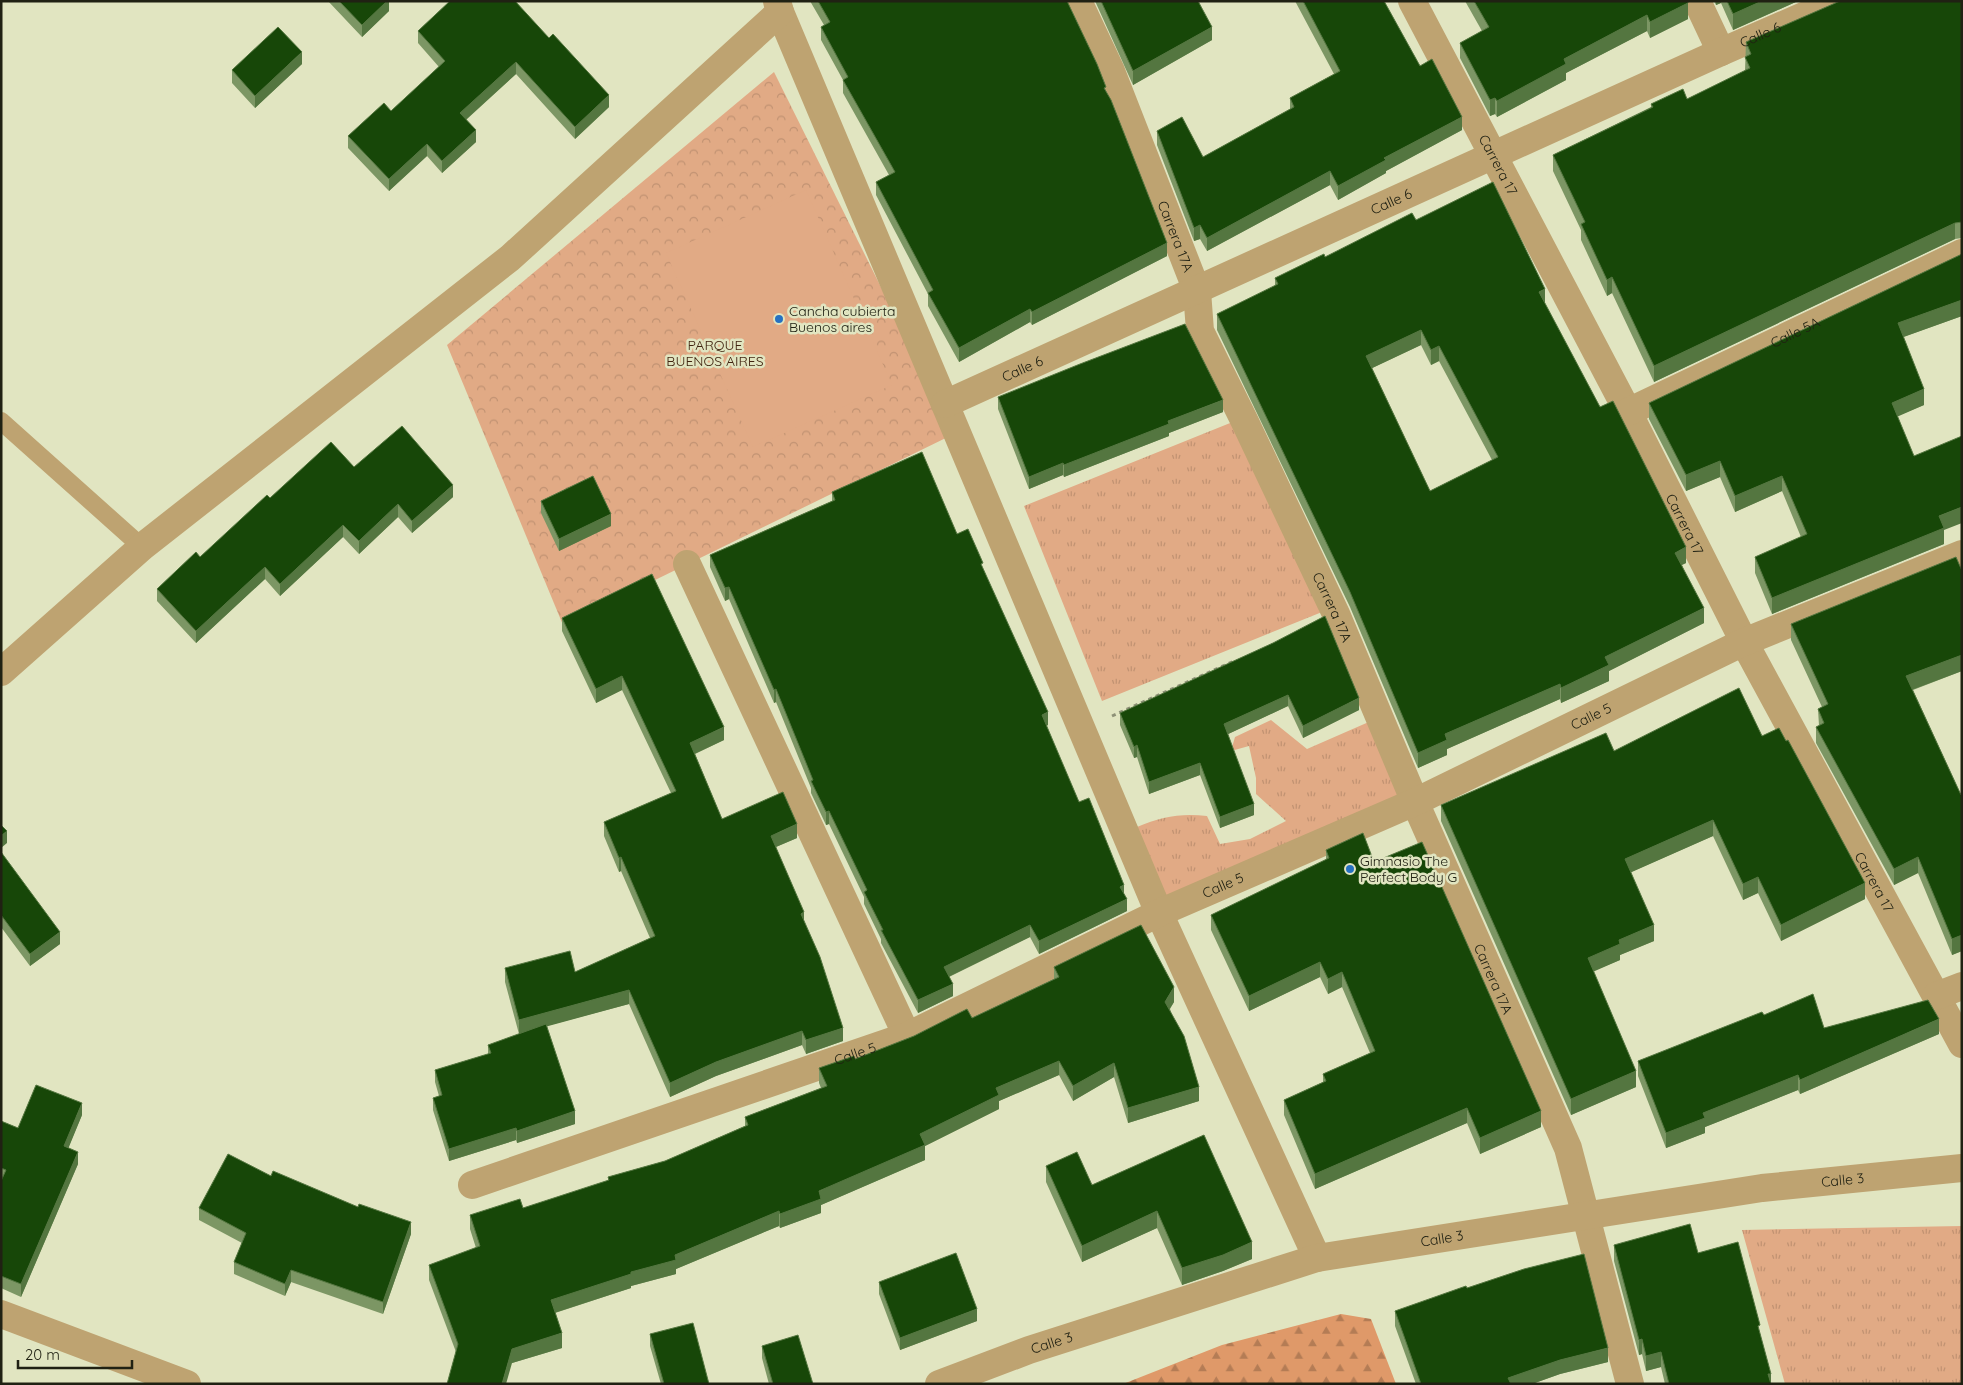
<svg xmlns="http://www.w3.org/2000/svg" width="1963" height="1385" font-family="Quicksand,sans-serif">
<defs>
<pattern id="grass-tufts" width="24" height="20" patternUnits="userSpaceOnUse" patternTransform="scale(1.25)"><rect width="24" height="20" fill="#e1aa85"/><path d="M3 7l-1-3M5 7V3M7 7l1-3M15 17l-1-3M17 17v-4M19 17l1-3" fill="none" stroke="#c19272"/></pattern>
<pattern id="forest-firs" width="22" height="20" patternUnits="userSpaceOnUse" patternTransform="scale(1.25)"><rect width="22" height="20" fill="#df9969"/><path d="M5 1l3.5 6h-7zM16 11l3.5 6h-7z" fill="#b47c55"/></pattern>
<pattern id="park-crowns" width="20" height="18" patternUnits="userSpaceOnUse" patternTransform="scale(1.25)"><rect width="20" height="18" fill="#e1aa85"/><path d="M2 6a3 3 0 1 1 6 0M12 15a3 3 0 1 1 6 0" fill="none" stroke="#c19272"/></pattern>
</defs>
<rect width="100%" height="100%" fill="#e1e5c1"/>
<!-- grass -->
<path fill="url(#grass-tufts)" d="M1250,415L1327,610L1102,701L1024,506Z
M1271,720L1307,749L1371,721L1403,795L1167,898L1137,827C1161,817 1180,813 1207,816L1220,844L1250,839L1286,821L1256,794V778L1249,746L1231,751L1235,737Z
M1962,1226V1384H1785L1742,1230Z"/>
<!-- forest -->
<path fill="url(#forest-firs)" d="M1341,1314L1371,1319L1396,1384H1123L1222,1345Z"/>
<!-- park -->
<path fill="url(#park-crowns)" d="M774,72L954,434L563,625L447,345Z"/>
<!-- garden -->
<path fill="#e1aa85" d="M806,190L892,385L753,447L666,253Z"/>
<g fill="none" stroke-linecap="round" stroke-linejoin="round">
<!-- path -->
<path stroke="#8e9177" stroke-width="3" stroke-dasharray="4 4" stroke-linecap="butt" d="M1112,716L1234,661"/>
<!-- lane -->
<path stroke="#bea371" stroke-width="18" d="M1,421L142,547"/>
<!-- street -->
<g stroke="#bea371" stroke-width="28">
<path d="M777,1L780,12L1159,913L1317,1258"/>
<path id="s1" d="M1078,1L1111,71L1197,291L1200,331L1245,422L1336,614L1415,802L1568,1148L1630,1384"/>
<path id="s2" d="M1412,1L1628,412L1744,642L1962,1044"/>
<path d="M1697,1L1721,52"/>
<path id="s3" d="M945,404L1721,52L1838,1"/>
<path id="s4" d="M1628,412L1962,253"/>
<path d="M687,564L907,1036"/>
<path d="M1,672L142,547L510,258L780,12"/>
<path d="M1936,996L1962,986"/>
<path id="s5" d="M472,1185L907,1036L1159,913L1415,802L1744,642L1962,554"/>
<path d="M1,1314L187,1384"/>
<path id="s6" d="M939,1384L1029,1350L1317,1258L1762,1188L1962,1168"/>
</g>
</g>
<!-- wall -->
<path fill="#7c9664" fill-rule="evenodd" d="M328,1H389V11L362,37Z
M450,1L609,107L575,139L516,74L466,120L476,142L442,173L427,156L389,191L348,148V136L391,111L439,67L418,43V31Z
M810,1H1067L1106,91L1167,256L1032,325L1030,322L959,362L928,306V294L876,195V182L889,175L843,93V80L821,40V27L824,25Z
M1095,1H1198L1212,40L1133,85Z
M1295,1H1384L1420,66L1462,130L1386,171V173L1338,200L1330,185L1207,251L1200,239L1194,241L1157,145V131L1203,157L1290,109V98L1334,74Z
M1465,1H1688V19L1650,38L1647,31L1566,73V80L1497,117L1495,114L1490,116L1460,58V43L1482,31Z
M1714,1H1798L1733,30L1721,3L1716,5Z
M1962,1V238L1955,239L1654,382L1612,293L1607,296L1581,240V230L1553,171V155L1651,107V104L1687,99L1745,71L1746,42Z
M302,64L255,108L232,83V70Z
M1416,220L1545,304L1600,407L1686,563L1682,565L1704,623L1609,671V681L1561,703L1560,699L1447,749V755L1418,768L1350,607L1217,330V314L1275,286V278ZM1421,345L1431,365L1439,361L1492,460L1430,491L1372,368Z
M1962,254V316L1903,337L1924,405L1897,416L1944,530V544L1772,614L1755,573V557L1801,537L1782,491L1735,512L1720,477L1686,491L1649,419V403Z
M998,397L1223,412L1169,433V436L1064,477L1063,475L1029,489L998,409Z
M354,467L453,497L412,533L398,517L359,554L343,537L280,596L265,579L196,643L157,601V589L200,557Z
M832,492L957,534L983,569L1048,725L1046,726L1079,802L1124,894L1127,911L1039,954L1030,937L949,977L953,996L918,1013L881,943V939L864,904V897L829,824L826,825L811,793V788L776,702L774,703L729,599L725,601L710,567V555L832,501Z
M541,501L611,526L559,551L541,513Z
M1962,571V671L1913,690L1961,795L1962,794V951L1952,955L1918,873L1894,885L1816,743V727L1819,726L1818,709L1822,707L1791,640V624Z
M562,618L724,740L695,754L722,819L797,838L776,847L804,922L843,1041L806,1054L802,1045L716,1076L670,1097L629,1004L546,1026L575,1124L517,1143L516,1140L449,1161L433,1110V1098L439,1096L435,1082V1070L488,1054V1045L525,1032L519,1034L505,982V968L575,972L650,938L621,871L619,872L604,836V822L671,793L622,690L596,703L562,631Z
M1273,643L1359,710L1303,738L1288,706L1228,734L1254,815L1220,828L1200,775L1149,794L1137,757L1134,758L1120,725V713Z
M1762,736L1865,899L1781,941L1758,893L1743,900L1713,836L1631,872L1654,941L1620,955V960L1593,971L1636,1087L1571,1115L1441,821V805L1614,751Z
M1326,850L1374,862L1541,1127L1480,1154L1467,1123L1315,1189L1284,1115V1100L1323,1082V1074L1370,1053L1342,987L1328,994L1320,977L1249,1011L1211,930V915L1326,860Z
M1,852L60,944L30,966L1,927Z
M1054,967L1174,1002L1170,1009L1199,1101L1128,1123L1114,1077L1073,1101L1059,1075L999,1101V1109L925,1146V1160L821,1205V1213L780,1228L779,1226L676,1269V1274L631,1286V1288L555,1313L562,1348L512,1363L456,1352L429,1280V1265L476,1248L470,1229V1215L523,1208L608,1181V1177L665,1161L745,1126V1117L821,1088L819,1083V1068L855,1059L972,1018L1054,979Z
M1764,1015L1824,1028L1939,1034L1800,1094L1798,1090L1705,1127V1133L1666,1148L1638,1076V1061Z
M82,1115L68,1148L78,1164L21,1297L1,1288V1121L18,1128Z
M1204,1135L1252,1259L1223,1271L1182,1285L1157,1228L1082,1262L1046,1182V1166L1092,1185Z
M271,1176L411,1234L383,1314L291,1282L285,1296L234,1274V1262L242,1243L199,1220V1208Z
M1614,1245L1698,1253L1760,1334L1771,1384H1665L1661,1367L1646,1371L1642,1354L1639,1355L1614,1261Z
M879,1282L977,1321L900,1350L879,1294Z
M1467,1288L1608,1362L1560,1374L1532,1384H1416L1395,1326V1311Z
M650,1334L709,1384H661L650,1346Z
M762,1346L813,1384H769L762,1358Z"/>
<!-- shaded-wall -->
<path fill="#547640" d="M387,1H389V11L362,37V25Z
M1716,1H1721V3L1716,5Z
M1762,1H1798L1733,30V14Z
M1688,3V19L1650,38V22Z
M1647,15V31L1566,73V80L1497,117V101L1564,59Z
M1212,27V40L1133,85V71Z
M302,52V64L255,108V96Z
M516,62V74L460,125V113Z
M609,95V107L575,139V127Z
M1495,98V114L1490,116V100Z
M1462,117V130L1386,171V173L1338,200V186L1384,158Z
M476,130V142L442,173V161Z
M427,144V156L389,191V179Z
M1330,171V185L1207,251V238Z
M1955,223V239L1654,382V366Z
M1200,225V239L1194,241V228Z
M1167,243V256L1032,325V312Z
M1612,277V293L1607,296V280Z
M1545,289V304L1539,292Z
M1962,300V316L1898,339V323Z
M1030,309V322L959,362V348Z
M1421,330V345L1366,371V356Z
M1439,346V361L1431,365V350Z
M1924,389V405L1892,419V403Z
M1223,400V412L1169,433V436L1064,477V465L1168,421Z
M1720,461V477L1686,491V475Z
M1063,463V475L1029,489V477Z
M1782,476V491L1735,512V496Z
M453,485V497L412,533V521Z
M398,504V517L359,554V541Z
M1962,507V523L1944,530V544L1772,614V598L1939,516Z
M611,514V526L559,551V539Z
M343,525V537L280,596V584Z
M1686,547V563L1675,568V553Z
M265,567V579L196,643V631Z
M729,587V599L725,601V588Z
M1704,608V623L1609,671V681L1561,703V688L1605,657Z
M1962,655V671L1906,692V676Z
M622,676V690L596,703V689Z
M1560,684V699L1447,749V755L1418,768V753L1445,734Z
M776,689V702L774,703V690Z
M1288,695V706L1224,736V724Z
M1359,698V710L1303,738V726Z
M1048,712V725L1042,728V715Z
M724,727V740L690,756V743Z
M1137,745V757L1134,758V747Z
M1200,763V775L1149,794V782Z
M1254,804V815L1220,828V817Z
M829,811V824L826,825V812Z
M1713,820V836L1625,875V859Z
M797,824V838L771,849V836Z
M7,831V843L1,848V836Z
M621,857V871L619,872V858Z
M1918,857V873L1894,885V869Z
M1758,877V893L1743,900V884Z
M1865,883V899L1781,941V925Z
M1124,885V898L1120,887Z
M1127,899V911L1039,954V941Z
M804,912V926L801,914Z
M1030,925V937L944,979V967Z
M1654,925V941L1620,955V960L1588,974V958L1619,940Z
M60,932V944L30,966V954Z
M1962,935V951L1952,955V939Z
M1320,962V977L1249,1011V996Z
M1342,972V987L1328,994V979Z
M953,984V996L918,1013V1000Z
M1174,987V1002L1165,1016V1002Z
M629,990V1004L519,1034V1020Z
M1939,1019V1034L1800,1094V1080Z
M843,1028V1041L806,1054V1040Z
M802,1031V1045L716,1076L670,1097V1083L716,1062Z
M1059,1061V1075L999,1101V1109L925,1146V1160L821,1205V1213L780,1228V1214L920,1134L996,1088Z
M1114,1063V1077L1073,1101V1086Z
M1636,1071V1087L1571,1115V1099Z
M1798,1075V1090L1705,1127V1133L1666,1148V1133L1703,1113Z
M1199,1087V1101L1128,1123V1108Z
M82,1103V1115L64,1159V1146Z
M1467,1108V1123L1315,1189V1174Z
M575,1111V1124L517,1143V1131Z
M1541,1111V1127L1480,1154V1138Z
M516,1128V1140L449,1161V1149Z
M78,1152V1164L21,1297V1284Z
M779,1211V1226L676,1269V1274L631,1286V1288L551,1314V1300L675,1255Z
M1157,1211V1228L1082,1262V1246Z
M411,1222V1234L383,1314V1302Z
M1252,1242V1259L1223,1271L1182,1285V1268Z
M291,1270V1282L285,1296V1284Z
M977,1309V1321L900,1350V1338Z
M562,1333V1348L512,1363L506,1384H502L512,1349Z
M1642,1339V1354L1639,1355V1340Z
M1608,1348V1362L1560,1374L1532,1384H1508V1378L1560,1360Z
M1661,1352V1367L1646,1371V1356Z
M1768,1374H1771V1384Z"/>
<!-- building -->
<path fill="#174708" stroke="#547640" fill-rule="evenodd" d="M339,1H387L362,25Z
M450,1H515L549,38L553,34L609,95L575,127L516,62L460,113L476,130L442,161L427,144L389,179L348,136L384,103L391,111L445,61L418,31Z
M818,1H1067L1097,64L1106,87L1104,88L1111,100L1167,243L1032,312L1030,309L959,348L928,293L933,290L876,182L895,172L843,80L848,77L821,27L830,22Z
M1101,1H1198L1212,27L1133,71Z
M1303,1H1384L1420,66L1432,59L1462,117L1384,158L1386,160L1338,186L1330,171L1207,238L1200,225L1194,228L1157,131L1182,117L1203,157L1294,107L1290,98L1340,71Z
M1474,1H1688V3L1650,22L1647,15L1564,59L1566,64L1497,101L1495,98L1490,100L1460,43L1489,27Z
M1727,1H1762L1733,14Z
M1840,1H1962V222L1955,223L1654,366L1612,277L1607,280L1581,224L1585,222L1553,155L1653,107L1651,104L1683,89L1687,99L1750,68L1745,57L1751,54L1746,42Z
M278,27L302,52L255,96L232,70Z
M1493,182L1545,289L1539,292L1600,407L1613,401L1686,547L1675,553L1704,608L1605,657L1609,665L1561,688L1560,684L1445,734L1447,740L1418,753L1350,592L1217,314L1278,284L1275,278L1324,254L1325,257L1412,213L1416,220ZM1421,330L1431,350L1439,346L1498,457L1430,491L1366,356Z
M1962,254V300L1898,323L1924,389L1892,403L1914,456L1962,436V507L1939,516L1944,528L1772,598L1755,557L1807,534L1782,476L1735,496L1720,461L1686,475L1649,403Z
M1185,324L1223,400L1168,421L1169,424L1064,465L1063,463L1029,477L998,397L1080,364Z
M402,426L453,485L412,521L398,504L359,541L343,525L280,584L265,567L196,631L157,589L196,552L200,557L267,495L270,498L331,442L354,467Z
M922,452L957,534L968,529L983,563L981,564L1048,712L1042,715L1079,802L1089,798L1124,885L1120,887L1127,899L1039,941L1030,925L944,967L953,984L918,1000L881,930H883L864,892L867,890L829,811L826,812L811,781L813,780L776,689L774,690L729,587L725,588L710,555L835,500L832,492Z
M593,476L611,514L559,539L541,501Z
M1956,557L1962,571V655L1906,676L1961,795L1962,794V935L1952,939L1918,857L1894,869L1816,727L1824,723L1818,709L1828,704L1791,624Z
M652,574L724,727L690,743L722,819L783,792L797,824L771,836L804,912L801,914L820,957L843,1028L806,1040L802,1031L716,1062L670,1083L629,990L519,1020L505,968L570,951L575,972L655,936L621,857L619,858L604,822L676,791L622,676L596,689L562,618Z
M1325,616L1359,698L1303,726L1288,695L1224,724L1254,804L1220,817L1200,763L1149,782L1137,745L1134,747L1120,713L1273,643Z
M1739,688L1762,736L1779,728L1786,741L1788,740L1865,883L1781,925L1758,877L1743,884L1713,820L1625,859L1654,925L1619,940L1620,944L1588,958L1636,1071L1571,1099L1441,805L1606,733L1614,751Z
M1,825L7,831L1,836Z
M1363,833L1374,862L1422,842L1541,1111L1480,1138L1467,1108L1315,1174L1284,1100L1326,1081L1323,1074L1375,1051L1342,972L1328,979L1320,962L1249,996L1211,915L1329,858L1326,850Z
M1,852L60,932L30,954L1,915Z
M1141,925L1174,987L1165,1002L1184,1036L1199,1087L1128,1108L1114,1063L1073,1086L1059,1061L996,1088L999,1095L920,1134L925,1145L819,1191L821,1199L780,1214L779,1211L675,1255L676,1260L631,1272V1274L551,1300L562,1333L512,1349L502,1384H447L458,1344L429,1265L480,1246L470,1215L520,1199L523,1208L609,1180L608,1177L665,1161L748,1125L745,1117L827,1086L819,1068L854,1056L855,1059L914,1036L967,1009L972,1018L1059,977L1054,967Z
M1813,994L1824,1028L1928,1000L1939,1019L1800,1080L1798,1075L1703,1113L1705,1118L1666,1133L1638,1061L1762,1012L1764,1015Z
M546,1024L575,1111L517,1131L516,1128L449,1149L433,1098L442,1095L435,1070L491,1053L488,1045Z
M36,1085L82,1103L64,1146L78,1152L21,1284L1,1276V1181L6,1170L1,1168V1121L18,1128Z
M1204,1135L1252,1242L1223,1255L1182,1268L1157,1211L1082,1246L1046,1166L1077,1152L1092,1185Z
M228,1154L271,1176L273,1171L358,1207L359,1204L411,1222L383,1302L291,1270L285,1284L234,1262L246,1233L199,1208Z
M1690,1224L1698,1253L1738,1242L1760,1325L1758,1326L1771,1374H1768L1771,1384H1669L1661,1352L1646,1356L1642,1339L1639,1340L1614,1245Z
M956,1253L977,1309L900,1338L879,1282Z
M1584,1254L1608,1348L1560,1360L1508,1378L1511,1384H1421L1395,1311L1466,1286L1467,1288L1524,1269Z
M693,1323L709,1384H664L650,1334Z
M798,1335L813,1384H773L762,1346Z"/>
<!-- markers -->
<g fill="#2671c1" stroke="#e1e5c1" stroke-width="2">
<circle cx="779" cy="319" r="5"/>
<circle cx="1350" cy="869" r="5"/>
</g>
<g text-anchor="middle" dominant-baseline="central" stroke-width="5" stroke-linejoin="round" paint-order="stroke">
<!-- street labels -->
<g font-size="14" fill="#202113" stroke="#e1e5c1">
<text stroke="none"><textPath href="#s3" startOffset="895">Calle 6</textPath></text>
<text stroke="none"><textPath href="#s2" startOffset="185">Carrera 17</textPath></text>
<text stroke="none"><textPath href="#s3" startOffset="490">Calle 6</textPath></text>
<text stroke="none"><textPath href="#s1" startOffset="255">Carrera 17A</textPath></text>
<text stroke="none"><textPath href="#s4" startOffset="185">Calle 5A</textPath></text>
<text stroke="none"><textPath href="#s3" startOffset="85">Calle 6</textPath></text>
<text stroke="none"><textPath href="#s2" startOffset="590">Carrera 17</textPath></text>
<text stroke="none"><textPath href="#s1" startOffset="660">Carrera 17A</textPath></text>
<text stroke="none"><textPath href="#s5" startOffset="1215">Calle 5</textPath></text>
<text stroke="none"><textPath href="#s2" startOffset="995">Carrera 17</textPath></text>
<text stroke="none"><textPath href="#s5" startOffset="810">Calle 5</textPath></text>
<text stroke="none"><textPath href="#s1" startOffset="1065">Carrera 17A</textPath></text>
<text stroke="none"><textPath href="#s5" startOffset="405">Calle 5</textPath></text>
<text stroke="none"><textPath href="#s6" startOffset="930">Calle 3</textPath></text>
<text stroke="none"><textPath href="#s6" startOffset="525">Calle 3</textPath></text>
<text stroke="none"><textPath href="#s6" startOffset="120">Calle 3</textPath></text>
</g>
<!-- poi labels -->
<g font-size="14" fill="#202113" stroke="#e1e5c1" text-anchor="start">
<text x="789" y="311">Cancha cubierta<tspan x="789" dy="16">Buenos aires</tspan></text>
<text x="1360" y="861">Gimnasio The<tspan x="1360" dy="16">Perfect Body G</tspan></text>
</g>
<!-- park labels -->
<g font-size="14" fill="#412410" stroke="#e1e5c1">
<text x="715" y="345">PARQUE<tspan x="715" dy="16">BUENOS AIRES</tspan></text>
</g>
</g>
<!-- border -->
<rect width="1963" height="1385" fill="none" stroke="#202113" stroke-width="5"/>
<!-- scale -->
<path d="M18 1360v8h114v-8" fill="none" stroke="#202113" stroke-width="2.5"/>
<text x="25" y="1360" font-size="15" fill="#202113" stroke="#e1e5c1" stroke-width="4" paint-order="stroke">20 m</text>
</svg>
